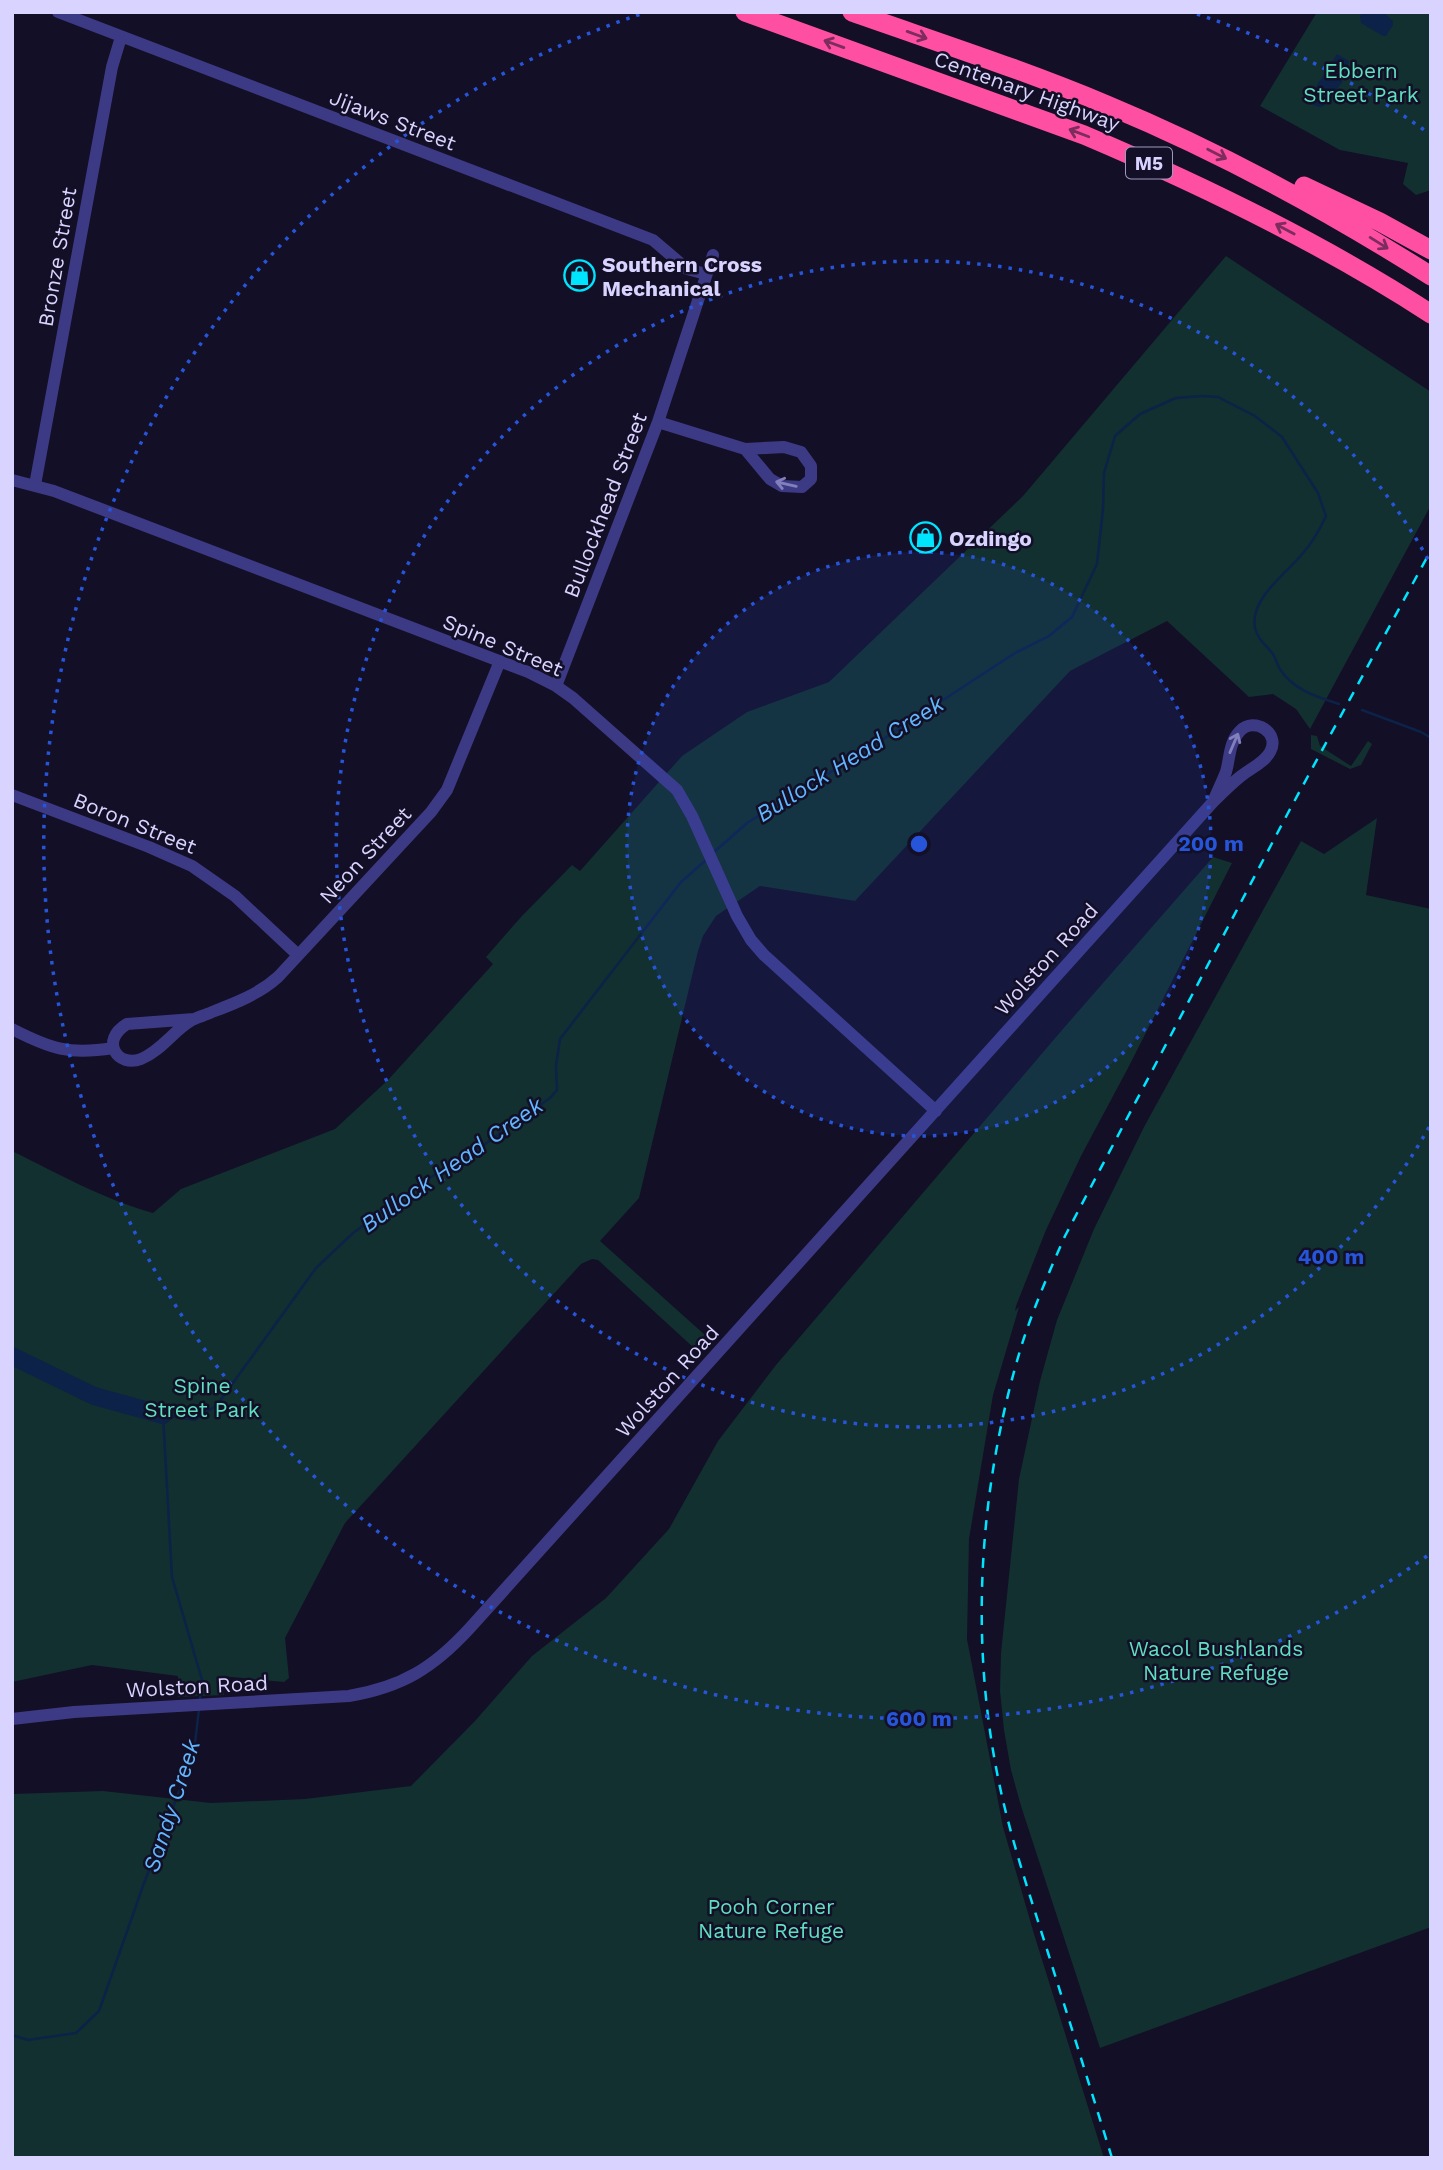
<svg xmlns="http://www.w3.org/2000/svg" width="1443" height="2170" font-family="'Work Sans',sans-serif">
<rect width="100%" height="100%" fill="#130f26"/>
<!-- green -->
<path fill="#12302f" d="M1317,12H1431V190L1416,195L1403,184L1408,163L1340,150L1260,106Z
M1226,256L1431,392V505L1310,729L1296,709L1273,694L1249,697L1167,621L1070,671L855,901L760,886L716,916L703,936L698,951L639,1198L600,1241L705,1335L694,1348L598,1260L592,1259L581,1264L345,1523L285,1638L289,1678L284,1682L221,1676L224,1695L178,1697V1676L92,1665L12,1682V1151C59,1174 103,1199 153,1213L181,1189L335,1129L388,1080L493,964L486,957L521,917L572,865L580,871L682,756L747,712L829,682L1023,496Z
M1311,735L1317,736L1320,746L1351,766L1368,741L1372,744L1361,765L1350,769L1311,749Z
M1377,818L1366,895L1431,909V1927L1100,2048L1021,1806L1011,1770L1004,1730L1000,1691L1001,1653L1019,1479L1040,1381L1057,1320L1094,1229L1144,1127L1301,841L1324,854Z
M1213,857L1232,863L1128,1068L1081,1156L1046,1230L1016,1306L1015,1311L1019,1307L993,1395L969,1539L967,1639L1003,1827L1034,1934L1104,2158H12V1794L103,1791L211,1803L305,1799L411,1786L475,1721L532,1656L606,1598L669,1529L718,1441L776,1365L1062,1030Z"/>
<!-- water -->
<path fill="#0c2248" d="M1362,12H1383L1393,21V25L1386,36H1383L1361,23L1360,16Z
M1337,54L1349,61L1346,77L1324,106L1320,107L1310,104L1308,99Z"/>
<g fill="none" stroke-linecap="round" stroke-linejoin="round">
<!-- stream -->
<path stroke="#0c2248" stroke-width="2.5" d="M1362,710L1421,732L1431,738
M713,853L747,823L862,753L1015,653L1049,636L1072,617L1097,564L1103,509L1104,473L1115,436L1140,414L1176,398L1202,396L1218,397L1255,416L1282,437L1318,493L1326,516C1320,529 1313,542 1303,553C1287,573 1249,599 1255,628C1258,640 1266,645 1273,654C1276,659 1277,665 1280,669C1293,690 1317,697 1339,704
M200,1699L202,1680L172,1577L163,1415L195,1420L217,1405L316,1268L353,1233L428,1179L485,1144L550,1098L557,1090L556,1066L560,1039L681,882L706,860
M12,2035L28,2040L76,2033L99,2011L143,1886L194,1752L199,1709"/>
<!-- river -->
<path stroke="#0c2248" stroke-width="18" d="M12,1356L94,1396L163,1415"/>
<!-- minor -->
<path stroke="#3d3a85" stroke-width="12" d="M58,12L653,240L687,269L706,274
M658,422L745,449L784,447L801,452L811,466V479L802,487L782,486L770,479L745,449
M12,480L54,491L528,672L556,686L573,698L677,790L692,816L737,916L751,940L764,955L936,1111
M35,485L112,67L121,37
M556,686L658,422L713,255
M12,795L149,847L192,866L235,896L298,955
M194,1019L127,1024C99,1041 118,1068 141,1059C161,1051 174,1030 192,1020C198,1017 206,1015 212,1012C236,1003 259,994 278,977L431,812L447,790L500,661
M12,1029C51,1049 69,1055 113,1048
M12,1719L74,1712L349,1696C402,1687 433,1668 469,1629L1213,802C1222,793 1231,784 1241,776C1251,768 1264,763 1270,752C1281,733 1254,716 1240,731C1229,742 1230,758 1226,772C1222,782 1217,792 1213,802"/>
<!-- highway -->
<path stroke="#ff4fa3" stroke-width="19" d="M745,12L1084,135C1204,186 1322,243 1431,314
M852,12C937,42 1024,70 1107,105C1220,152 1327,210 1431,276
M1304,186L1380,222L1431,250"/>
<!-- rail -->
<path stroke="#00e5ff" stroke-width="2.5" stroke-dasharray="10 9" stroke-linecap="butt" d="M1112,2158C1091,2090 1070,2023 1049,1956C1029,1892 1007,1829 995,1762C970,1625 981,1478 1022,1344C1034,1307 1049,1272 1065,1236L1289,811L1431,550"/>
</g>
<!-- one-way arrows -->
<defs><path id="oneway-shaft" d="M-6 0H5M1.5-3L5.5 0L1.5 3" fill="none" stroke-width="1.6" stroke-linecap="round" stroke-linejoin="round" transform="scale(1.75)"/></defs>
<g stroke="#7d2c5e">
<use href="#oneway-shaft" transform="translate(917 35) rotate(20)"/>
<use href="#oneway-shaft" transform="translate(834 44) rotate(-160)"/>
<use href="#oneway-shaft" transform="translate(1079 133) rotate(-159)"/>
<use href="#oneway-shaft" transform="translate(1217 154) rotate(27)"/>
<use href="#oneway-shaft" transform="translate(1285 229) rotate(-152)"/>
<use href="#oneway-shaft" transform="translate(1379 243) rotate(32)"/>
</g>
<g stroke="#837fbc">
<use href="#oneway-shaft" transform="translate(786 484) rotate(-167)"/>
<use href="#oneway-shaft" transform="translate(1234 743) rotate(-67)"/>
</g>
<!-- distance rings -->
<circle cx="919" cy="844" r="292" fill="#2655da" fill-opacity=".12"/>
<g fill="none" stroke="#2655da" stroke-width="3.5" stroke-dasharray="3.5 7">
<circle cx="919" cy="844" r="292"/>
<path d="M1429 1127A583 583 0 1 1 1429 561"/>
<path d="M1427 1556A875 875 0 1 1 641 14M1197 14A875 875 0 0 1 1427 132"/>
</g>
<!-- icons -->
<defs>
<symbol id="shop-ring" viewBox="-11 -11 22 22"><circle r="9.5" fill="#130f26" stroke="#00e5ff" stroke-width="1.5"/><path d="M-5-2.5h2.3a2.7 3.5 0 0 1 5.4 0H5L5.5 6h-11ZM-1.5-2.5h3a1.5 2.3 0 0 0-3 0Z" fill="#00e5ff"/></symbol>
</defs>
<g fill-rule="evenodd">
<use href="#shop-ring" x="562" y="258" width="35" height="35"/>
<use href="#shop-ring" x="908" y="520" width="35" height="35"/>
</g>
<g text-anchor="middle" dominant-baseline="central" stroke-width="5" stroke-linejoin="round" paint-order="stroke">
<!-- shield labels -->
<rect fill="#130f26" stroke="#9e99be" stroke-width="2" x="1126" y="147.5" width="46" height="31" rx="5"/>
<g font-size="19" font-weight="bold" fill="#d9d4ff">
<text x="1149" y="163">M5</text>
</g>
<!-- park labels -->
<g font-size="21" fill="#5fe0c0" stroke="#130f26">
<text x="1361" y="70">Ebbern<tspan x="1361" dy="24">Street Park</tspan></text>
<text x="202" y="1385">Spine<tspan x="202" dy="24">Street Park</tspan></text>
<text x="1216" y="1648">Wacol Bushlands<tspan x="1216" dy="24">Nature Refuge</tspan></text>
<text x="771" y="1906">Pooh Corner<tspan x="771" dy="24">Nature Refuge</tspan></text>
</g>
<!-- street labels -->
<g font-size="21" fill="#d9d4ff" stroke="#130f26">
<text transform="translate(1027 91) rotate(20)">Centenary Highway</text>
<text transform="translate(393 120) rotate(21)">Jijaws Street</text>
<text transform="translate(57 257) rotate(-80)">Bronze Street</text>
<text transform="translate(605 505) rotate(-69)">Bullockhead Street</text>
<text transform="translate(503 645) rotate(23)">Spine Street</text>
<text transform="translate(135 823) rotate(22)">Boron Street</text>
<text transform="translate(365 855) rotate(-47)">Neon Street</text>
<text transform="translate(1046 959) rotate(-48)">Wolston Road</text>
<text transform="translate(667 1381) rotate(-48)">Wolston Road</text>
<text transform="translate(197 1686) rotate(-3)">Wolston Road</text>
</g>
<!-- poi labels -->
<g font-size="21" font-weight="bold" fill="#d9d4ff" stroke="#130f26" text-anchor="start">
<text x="602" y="264">Southern Cross<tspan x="602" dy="24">Mechanical</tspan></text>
<text x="949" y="538">Ozdingo</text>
</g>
<!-- water labels -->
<g font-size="23" font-style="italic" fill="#62b6ff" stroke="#130f26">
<text transform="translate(850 759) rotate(-32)">Bullock Head Creek</text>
<text transform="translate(452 1165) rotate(-35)">Bullock Head Creek</text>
<text transform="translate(172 1806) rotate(-72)">Sandy Creek</text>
</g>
</g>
<circle cx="919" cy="844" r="10" fill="#2655da" stroke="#130f26" stroke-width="3.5"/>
<g font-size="21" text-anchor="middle" font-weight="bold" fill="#2655da" stroke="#130f26" stroke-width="5" stroke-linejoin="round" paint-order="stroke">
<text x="1211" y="851">200 m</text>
<text x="1331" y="1264">400 m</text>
<text x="919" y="1726">600 m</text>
</g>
<!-- border -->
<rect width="1443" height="2170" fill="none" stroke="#d9d4ff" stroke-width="28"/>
</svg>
